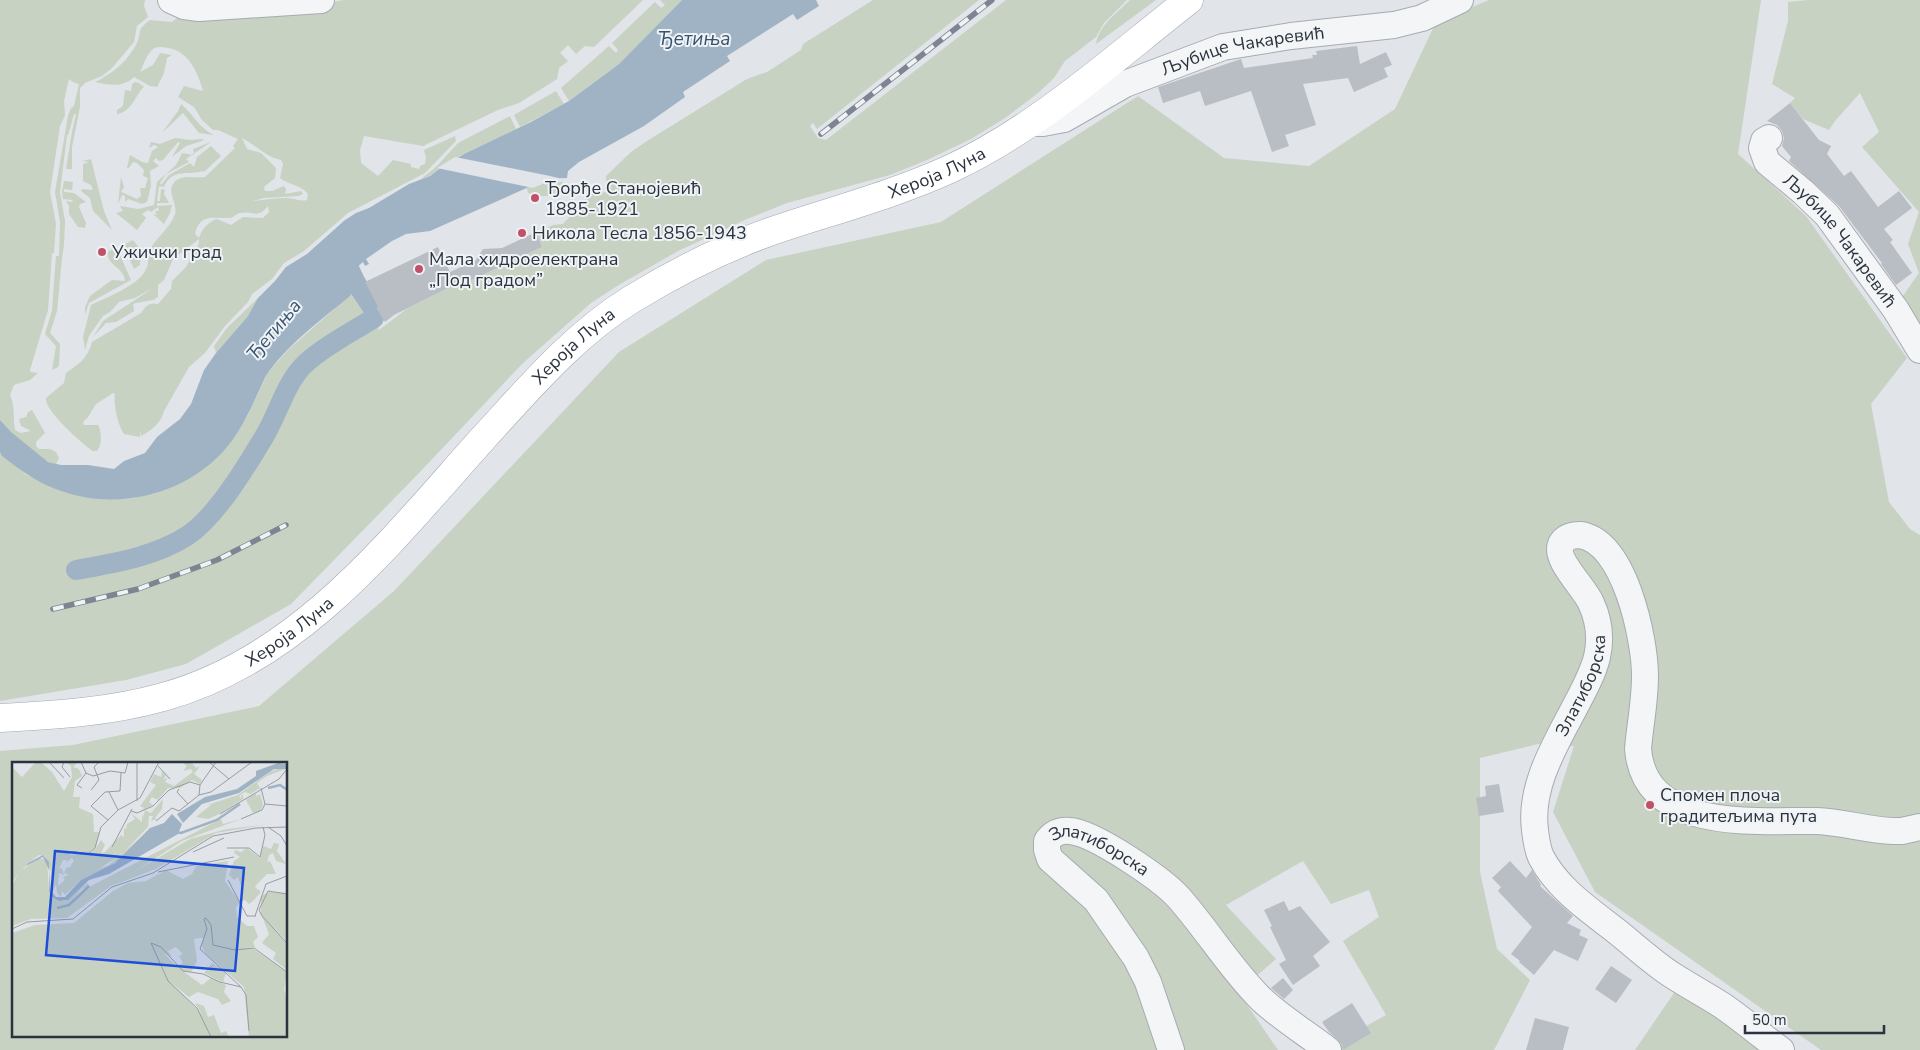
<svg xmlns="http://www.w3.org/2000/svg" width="1920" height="1050" font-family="'Nunito Sans',sans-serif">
<rect width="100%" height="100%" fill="#e1e4e8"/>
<!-- green -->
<path fill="#c7d2c3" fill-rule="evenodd" d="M0,0H145L144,6L148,17L137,26L134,42L112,68L102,76L85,83L80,88V107L72,147V169H66L72,132L76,114H74L68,135H67L60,192L65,221L64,245L62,258L57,311L50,333L60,344L59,365L58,367L52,370L56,346L45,334L52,310L56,256H59L60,222L55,192L68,116L71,108L74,106L79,84L73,82L69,79L64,101L65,115L60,126L50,192L56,224L54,253H52L48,310L30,370L31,372L38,373L30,380L14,385L10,395C15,404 13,419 15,430L21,433L31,431L21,426L19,419L26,417L28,412L32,410L45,433L36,442V446L39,449H50L56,452L59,458L56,464C37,461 12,434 0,420Z
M343,0H643L594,47L585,46L576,54L568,45L560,53L568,61L559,68L557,79L519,103L498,110L423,146L364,136L360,150L361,163L378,176L393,160L411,164V167L419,169L420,166L425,164L426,158L424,150L455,136L456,141L425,173L348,213L304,251L284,263L272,279L252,294L248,302L225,326L205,353L189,367L164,411C161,423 152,430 141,436L140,430V437L124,434C118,425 113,405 115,394L113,393L96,404L88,417L83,422L84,425H98C102,431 102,446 97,451H93C82,444 44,410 46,398L64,383L66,373C79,364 88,358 92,342L141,313C146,306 149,302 158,304L171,289L172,281L186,267L199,244V239L173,259L164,280L158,285V297L153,300L136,303L133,304L134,311L116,322L106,323L93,337L103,321L153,288L135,298L119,302L110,312L103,316L89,336L85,350L83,337L91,305C107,297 141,285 147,267C149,263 147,257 149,252C154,239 170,229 175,214C178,204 167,193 173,184C181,173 194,179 205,177L235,148L233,146L238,139L218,130H213L202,120L194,107L178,97L184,86L203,91C198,73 189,51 168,48C163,47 158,46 153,49C146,55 144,64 140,72L153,65L160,53L172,55L167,58L164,73L157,87L150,86L134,77C123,88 109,85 95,82C112,74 128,61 137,43C143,29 135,32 150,20L172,22L181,15L325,4ZM242,138C256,145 266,157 281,160L283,164L280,178C289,185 301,185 308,194L307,200C300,202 294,198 287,198C276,198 264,200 253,201L264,198L299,196L303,194L301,191L285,194L286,189L284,186L272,191H265L264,187L275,178L276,168L261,153L247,149ZM268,206L269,212L263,218L243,217L231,225L217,219C209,221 201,230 199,238L195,234C200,212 215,219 230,218C234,217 236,214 240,213C255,210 256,220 268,206Z
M660,0H682L619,64L569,101L561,88L609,46L616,53L618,50L612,43L655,2L661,8L665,5Z
M873,0H979L817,129L813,123L810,126L818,138L826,140L1006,0H1127L1104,23L1096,37L1065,61L1054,78L1038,93L1005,118L971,139L927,160L890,175L787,203L747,219L678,251L617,286L591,303L522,364L419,473L291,604L186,664L126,680L0,701V452L25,474L64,492L108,499L135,498L227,447L248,415L268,372L289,349L352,293L353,290L371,313C350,326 311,347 296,365C280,383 272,411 260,432C242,466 207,518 174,536C144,553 108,558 75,564L76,576L144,563L184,546L202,533L223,511L238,490L268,442L296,385L308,369L377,323L379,330L408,308L456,284L457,287L542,247L536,233L553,225L563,224L586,199L588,194L607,192L606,176L631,152L647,141L747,79L767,72L801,50L803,44Z
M1130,0H1156L1096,44C1099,25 1117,13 1130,0Z
M1489,0H1761L1738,154L1806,216L1907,358L1871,404L1889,502L1910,529L1920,535V1050H1821L1595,892L1553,812L1574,746L1538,744L1480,758V872L1497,949L1530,980L1494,1050H1324L1386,1015L1343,941L1379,917L1369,890L1331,904L1303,861L1226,905L1276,959L1238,992L1278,1050H0V751L73,745L259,706L394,591L619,352L766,260L941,222L1138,96L1224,158L1309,166L1395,109L1436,22ZM14,764H286V1036H14Z
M1808,0H1920V337L1900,300L1919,273L1908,244L1919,212L1862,147L1879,132L1860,93L1835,121L1829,130L1803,119L1790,103L1795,98L1772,84L1788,21V2Z
M135,82L139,83L144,87C135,95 132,112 117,114V110L123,106L125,90L131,91L132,84Z
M556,91L564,104L520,127L514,115Z
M181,104C193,114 200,129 214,135L199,133L183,113L162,133L178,111Z
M510,116L516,129C493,141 467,151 444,165C436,170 431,177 421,179L437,166L458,143Z
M175,138L190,140L204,139L202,141L186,146L172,157L180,143L178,142L163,160L159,161L156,158L153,161L159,166L150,171L151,186L147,202L142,204L128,199L125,202V196L122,195L118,204L121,177L124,187L121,192L137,199L141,196L140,188H145L148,178L143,176L144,170L137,163L133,162L128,169L127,168L130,155L142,162L148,163L152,151L158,147L154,145L149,148L151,142L160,144Z
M211,142L186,159L189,162L166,174L160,183L161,185L169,175L190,163L194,167L197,157L211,146L221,156L204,172L203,171C190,176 172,167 164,187L159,186L157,201H160L161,189L165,190L164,194L169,203H157V206L172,205L170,213L164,224L153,214L157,215L155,211H159L158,207L151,212L148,210L142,214L146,218L137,230L116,213L123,211L120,206L138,209L154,205L157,182L176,165L182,153L194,155L193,149Z
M91,159L104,211L112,230L93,211L90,198L81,191L82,189L93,190L91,185L83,181V164L89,162L82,161Z
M547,179H563L560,196H538L528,193L527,188Z
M64,181L73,182L72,190L64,189V192L74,193L86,202L80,204L79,207L86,223L85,228L78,227L69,214V206L66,201L72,202L73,200L63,199L62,192Z
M133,240L141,250L140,265L134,269L125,250V244Z
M114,249L120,255L131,280L89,303L85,315V307L90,296L112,280L125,281C124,267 108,267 107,252Z
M258,298L248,316L216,353L214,346L227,328Z
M1678,987L1784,1050H1635Z"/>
<!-- water -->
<path fill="#9fb3c5" d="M682,0H816L819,6L797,20L793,14L727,56L730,61L683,92L685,97L644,126L579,162L568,171L567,178L547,179L430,231L406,234L392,241L366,259L369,264L365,266L363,262C340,280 359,281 350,296C322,319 291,342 269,371C264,378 261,387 257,395C249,413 240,431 227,447C188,493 122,511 64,492C41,485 21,471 2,456L0,452V420L11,432L48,462L61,465H88L114,469L124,461L145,453L157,437L180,419L191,404L204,370L216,353L248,316L258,298L275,281L286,267L307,254L345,220L356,213L369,208L409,184L430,176L443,166L466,153L531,122L569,101L619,64Z"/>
<!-- pier -->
<path fill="#e1e4e8" d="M455,157L550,176L563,179L562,182H547L533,188L437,168Z"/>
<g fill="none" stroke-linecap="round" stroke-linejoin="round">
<!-- canal -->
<path stroke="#9fb3c5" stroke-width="20" d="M342,254L356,283L374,310
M76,570C114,563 154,557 187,536C216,517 246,467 264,437C277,416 285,385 302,367C317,350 354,331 374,318"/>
</g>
<!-- building -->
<path fill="#b9bec5" d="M1357,46L1360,64L1386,52L1392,65L1384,68L1388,77L1354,92L1348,78L1303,84L1316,125L1285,135L1289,146L1272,152L1251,91L1205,106L1200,91L1163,103L1158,87L1238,60L1241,59L1244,68L1313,58L1312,55H1317L1316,51Z
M1790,103L1819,140L1831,146L1827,154L1844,176L1851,171L1878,207L1899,191L1912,208L1884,229L1893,240L1890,242L1912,273L1896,285L1881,264L1882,263L1839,206L1789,161L1791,157L1782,146L1784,138L1782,131L1777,125L1767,121Z
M536,232L542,247L457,287L456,284L394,315L385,322L376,308L378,307L365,282L438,247L450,272L476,260L483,249L502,248Z
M1499,784L1504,812L1479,816L1476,798L1486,796L1485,786Z
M1510,861L1526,878L1532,870L1541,885L1540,886L1573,916L1567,923L1581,930L1579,935L1588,939L1578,961L1554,950L1534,975L1519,962L1520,961L1511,954L1532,927L1498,891L1501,887L1492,878Z
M1284,901L1289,911L1300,906L1330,942L1313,956L1320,966L1293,985L1279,964L1286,960L1270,927L1272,926L1264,910Z
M1611,966L1632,980L1616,1003L1595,989Z
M1283,978L1293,990L1284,999L1271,988Z
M1352,1003L1371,1033L1343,1050L1342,1044L1329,1032L1322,1022Z
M1535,1018L1569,1027L1563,1050H1526Z"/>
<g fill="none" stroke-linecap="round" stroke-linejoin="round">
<defs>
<g id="minor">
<path d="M171,0L184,6L199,8L321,0"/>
<path id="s1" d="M1034,120L1038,123H1043L1064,119L1125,84L1223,47L1291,36L1394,25L1422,18L1460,0"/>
<path id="s2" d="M1769,138L1764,141L1762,148L1767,162L1803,192L1827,215L1896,310L1920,350"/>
<path id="s3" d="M1171,1050L1148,982L1136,958L1096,900L1050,859L1047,850V841C1053,833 1061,830 1070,831C1095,833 1163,880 1179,898C1208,931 1230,968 1261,999C1281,1018 1306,1033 1328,1050"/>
<path id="s4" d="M1781,1050C1762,1036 1743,1020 1723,1006C1706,995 1689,986 1672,975C1652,962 1634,945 1615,930C1588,909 1557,888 1541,857C1537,848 1536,839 1535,830C1529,785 1557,742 1577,703C1585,688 1593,673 1597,657C1601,639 1599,620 1591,603C1585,588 1554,560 1561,544C1565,537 1572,535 1580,535C1625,541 1645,640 1645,676C1645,701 1640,725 1638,749C1645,833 1757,820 1817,821C1842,822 1867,830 1893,831H1902L1920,827"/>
</g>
<g id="major">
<path id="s5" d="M0,718C55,715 110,712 163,697C302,659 394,537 486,435C531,386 575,334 632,299C681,269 734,243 787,226C842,208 897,193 950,169C1038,128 1112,60 1189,0"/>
</g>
</defs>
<!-- minor casing -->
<use href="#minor" stroke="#a7abb2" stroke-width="28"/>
<!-- major casing -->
<use href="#major" stroke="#a1a9b3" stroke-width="29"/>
<!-- minor -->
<use href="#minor" stroke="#f3f5f7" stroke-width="26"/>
<!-- major -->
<use href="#major" stroke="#fff" stroke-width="28"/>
<defs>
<path id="rail" d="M821,134L992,0
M53,609L138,589L217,560L286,525"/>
</defs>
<!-- rail casing -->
<use href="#rail" stroke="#7c8591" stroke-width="5.5"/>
<!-- rail -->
<use href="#rail" stroke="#f0f3f6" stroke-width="4" stroke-dasharray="11" stroke-linecap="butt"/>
</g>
<!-- markers -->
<g fill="#c25167" stroke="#f0f3f6" stroke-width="2">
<circle cx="535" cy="198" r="5"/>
<circle cx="522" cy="233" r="5"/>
<circle cx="102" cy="252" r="5"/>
<circle cx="419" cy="269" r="5"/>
<circle cx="1650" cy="805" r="5"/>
</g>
<g text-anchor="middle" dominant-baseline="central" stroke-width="4" stroke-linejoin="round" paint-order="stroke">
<!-- street labels -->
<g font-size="18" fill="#2b333f" stroke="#f0f3f6">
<text stroke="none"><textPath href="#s1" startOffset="225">Љубице Чакаревић</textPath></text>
<text stroke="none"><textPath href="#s5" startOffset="1118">Хероја Луна</textPath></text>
<text stroke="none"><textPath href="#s2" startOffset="136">Љубице Чакаревић</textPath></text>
<text stroke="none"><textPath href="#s5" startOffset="712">Хероја Луна</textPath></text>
<text stroke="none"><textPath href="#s5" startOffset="308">Хероја Луна</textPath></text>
<text stroke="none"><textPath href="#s4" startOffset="492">Златиборска</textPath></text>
<text stroke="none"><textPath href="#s3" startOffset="309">Златиборска</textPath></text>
</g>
<!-- poi labels -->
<g font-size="18" fill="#2b333f" stroke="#f0f3f6" text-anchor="start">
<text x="545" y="188">Ђорђе Станојевић<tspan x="545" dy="21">1885-1921</tspan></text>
<text x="532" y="233">Никола Тесла 1856-1943</text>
<text x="112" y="252">Ужички град</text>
<text x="429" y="259">Мала хидроелектрана<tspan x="429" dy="21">„Под градом”</tspan></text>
<text x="1660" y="795">Спомен плоча<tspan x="1660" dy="21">градитељима пута</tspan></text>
</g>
<!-- water labels -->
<g font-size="19" font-style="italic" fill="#38536f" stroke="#f0f3f6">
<text x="694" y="39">Ђетиња</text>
<text transform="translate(274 330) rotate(-50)">Ђетиња</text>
</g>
</g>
<!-- overview -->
<g transform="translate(12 762)">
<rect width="275" height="275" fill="#e1e4e8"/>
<path d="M24,0L30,1L40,10L52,29L60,15L59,4L54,0L65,1L61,5L67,7L70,14L63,19L61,35H68L67,46L81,52L82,70H87L84,84L77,91L58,88V93L77,92L84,86L89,78L93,83L89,91L93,90L109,73L112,75V65L114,68L115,62L123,57L119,51L130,60V51L131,56L133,48L139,51L151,37L150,47L143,56L145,57L139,59L141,54H137L136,65L111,91L87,107L97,103L127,77L113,93L98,104L69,118L53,133L50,129L49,135L45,131L44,122L41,130L44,135L38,129L39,110L33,94L27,93L16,101L0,120V5L10,15ZM60,96L62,99L58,104H61L54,106L52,111L57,113L51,115L53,118L46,124L47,111L52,113L50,106L47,107L51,98H55L54,101ZM179,0L184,6L188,4L182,12L190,18L188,22L180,18L168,26H156L146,38L140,35L137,40L141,43L129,49L132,46L128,44L144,23L138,20L142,12L149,15L150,9L154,13L151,18L156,15L153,20L162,24L181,10L179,7L171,9L175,4L171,1ZM265,7H273L255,14L245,21L248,26L235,34L238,32L233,30L227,34L230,37L229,34L231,33V37L207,52L196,57L184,55L200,42L192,44L226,33L258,10ZM243,31L245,34L248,32L251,43L248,49L241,51L234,38ZM209,57L211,62L229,57L170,79L122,110L178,77L215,67L251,63L204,71L144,107L99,124L55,156L19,157L0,164V123L8,110L26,96L35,98L37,129L47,139H54L75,121L77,123L69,128L57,143L45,146H50L59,143L71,128ZM262,81L267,82L265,89L274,102L264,99L261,91L257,93L255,100L258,99L264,112H255L245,122L243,125L249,130L241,139L237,142L233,138L230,139V127L226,115L222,118L217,113L222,99L228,95L222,91L223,88L229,90L235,86L248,96L251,84L259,87ZM216,99L213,119L228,141L224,145L225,155L235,164H242L246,175L241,180L243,185L231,186H240L275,210L272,228L275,235V275H237L232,225L193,191L189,183L192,176H188L182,177L185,199L179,210H172L190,223L199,216L214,223L212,230L219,239L210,243L206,237L186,230L177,235L158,220L190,252L183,241L192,244L196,255L202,253L209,271L214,269L217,275H231H0V171L23,163L62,161L101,129L116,121L134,119L154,108L171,117L180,112L184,104ZM164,185L171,192L167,194L171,201L164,204L152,191L160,195L156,189ZM257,130L275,131V179L257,160L275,181V208L261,197L264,191L250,181L257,172L249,152V134ZM200,201L214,211L211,220L192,211Z" fill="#c7d2c3" fill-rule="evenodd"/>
<path d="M266,1L275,2V7H262L227,31L190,42L171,61L165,52L193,35L225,27L244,14V9ZM160,52L170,62L166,72L97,112L77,118L56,138L47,139L39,134L37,129V108L31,95L14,104L0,123L16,101L31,93L37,100L38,129L44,135H53L69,118L103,101L138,66L152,61Z" fill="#9fb3c5"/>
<path fill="none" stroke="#9fb3c5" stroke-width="2.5" d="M256,26L268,23L274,27M164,70L169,71L205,58L228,42M45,146L57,143L77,124"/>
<path fill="none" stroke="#989da4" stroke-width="1" d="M37,0L52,16M52,0L50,5L58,15M69,0L74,11L81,14L98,9L113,11L116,0M125,0V39M197,0L217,17M146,4L158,17M70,26L65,23L74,11M167,27L165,30L176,42M79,28L87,18L82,5L87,0M97,30L106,48M187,33L188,23L204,0M253,42L275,44M119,49L125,51L141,44L157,28L178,20L188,23M208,52L267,17L275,7M229,57L250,48L253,42L249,26M96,58L79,44L93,30L108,29L109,11M144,59L160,46L167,49L187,33L199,30L240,0M256,65L269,74L275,84M100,85L120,47M215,86H237L248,95L253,73L251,65M59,89L76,92L83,86L89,65L106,48L128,36L147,0M181,90L212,76M146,110L222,95M216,118L235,154H244M275,132L256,129L247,148L250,154L275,181M243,154L254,122L275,114M0,167L15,160L61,157L100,125L141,111L201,74L244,66L275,65M139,181L149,185L171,209L191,212L208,220L229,225L188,187L195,167L192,157L194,156L199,163L201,183L223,188L242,186L275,210M139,181L156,219L185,246L199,275M229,225L234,233L237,269"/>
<path fill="#1d4ed8" fill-opacity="0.15" stroke="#1d4ed8" stroke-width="2.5" d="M43,89L232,106L223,209L34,193Z"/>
<rect width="275" height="275" fill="none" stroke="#2b333f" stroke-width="2.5"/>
</g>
<!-- scale -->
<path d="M1745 1025v8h139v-8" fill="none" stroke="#2b333f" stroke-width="2.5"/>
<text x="1752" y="1025" font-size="15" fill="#2b333f" stroke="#f0f3f6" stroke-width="4" paint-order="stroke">50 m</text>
</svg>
